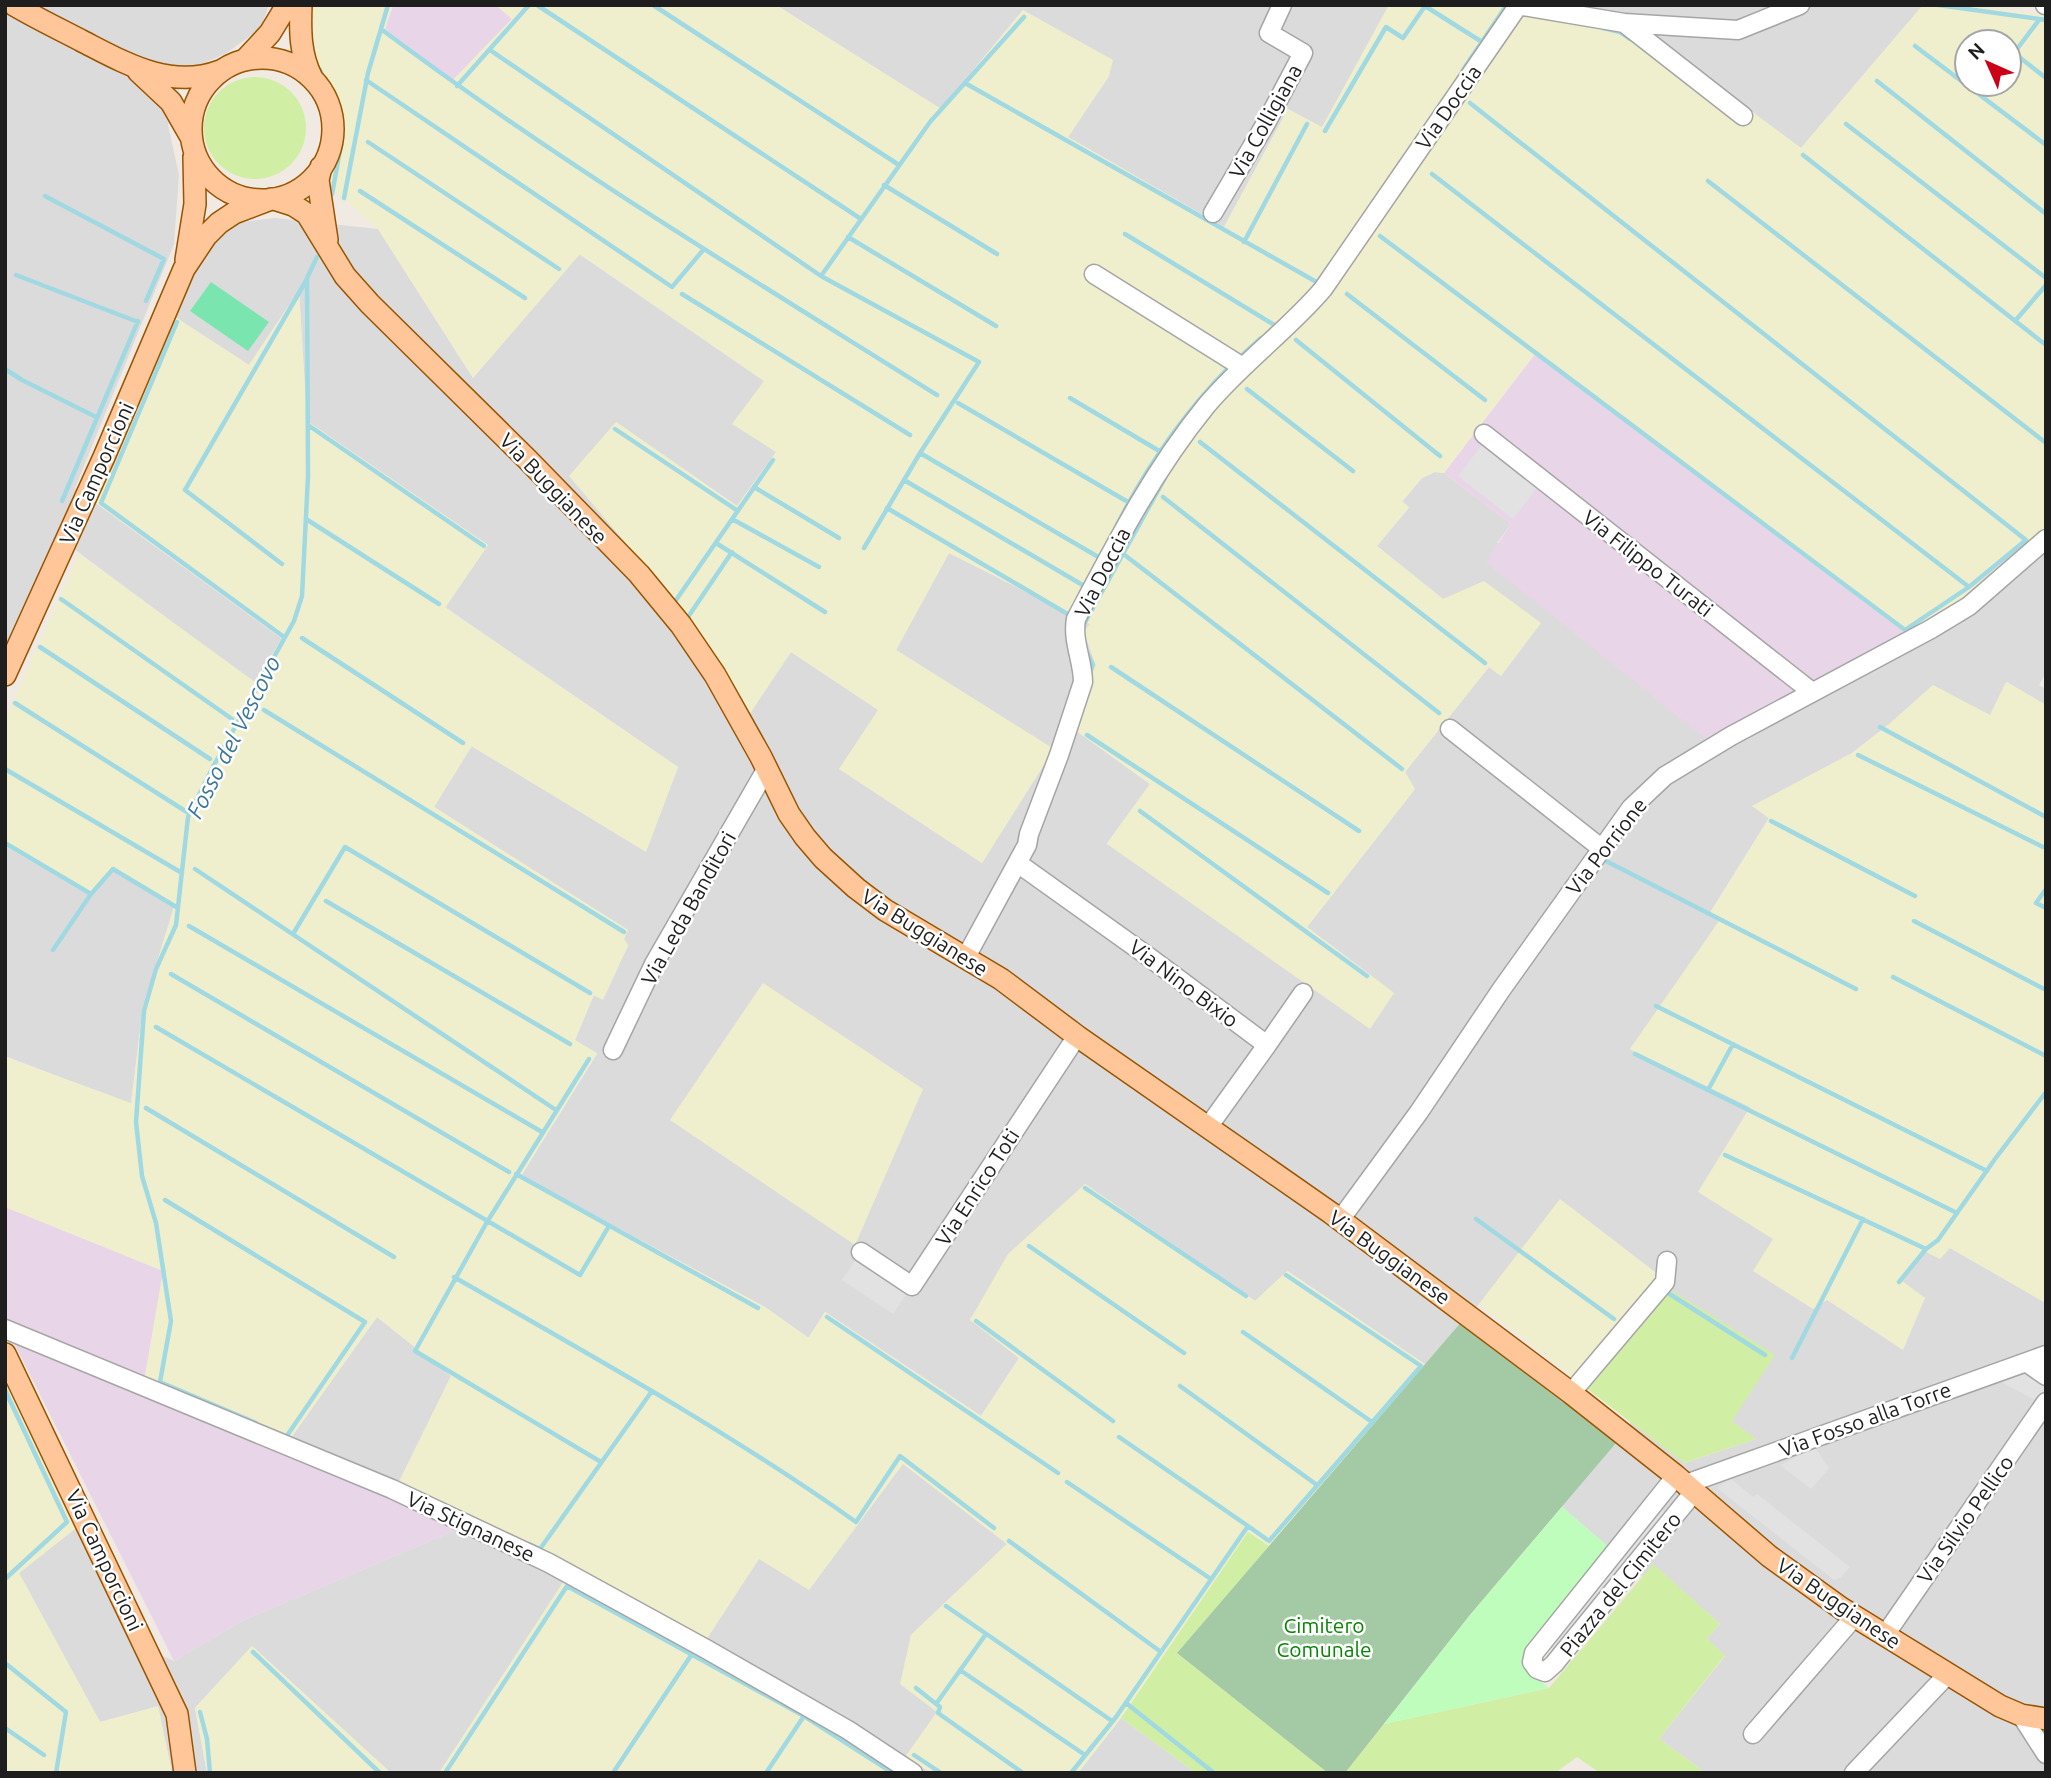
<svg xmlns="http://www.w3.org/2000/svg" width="2051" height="1778" font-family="Ubuntu,sans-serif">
<rect width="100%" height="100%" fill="#f0eae3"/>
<!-- residential -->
<path fill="#dcdbdb" d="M5,5H269L260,29L225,54L185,71L168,125L179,175L174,244L75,488L282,639L254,683L62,540L5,672Z
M776,5H1389L1322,128L1288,109L1224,227L1068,137L1109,76L1023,10L941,109Z
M1503,5H1923L1801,148L1644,32L1515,13Z
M275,218L378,229L473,378L579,254L764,381L776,452L737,506L616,422L668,593L749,714L791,652L879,710L840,769L982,863L1053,749L896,650L949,553L1090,624L1084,632L1095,663L1075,730L1150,784L1107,843L1394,993L1307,927L1415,789L1405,772L1489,667L1501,676L1443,599L1377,546L1409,508L1402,502L1422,478L1435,472L1444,473L1511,524L1497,543L2046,532V673L2039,685L2046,689V705L2007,682L1990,715L1888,725L1852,753L1753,806L1769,818L1709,914L1720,921L1630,1049L1751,1107L1773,1239L1827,1300L1901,1281L1924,1251L1950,1248L2046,1303V1773H1706L1659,1739L1725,1656L1707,1639L1720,1624L1653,1565L1643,1577L1562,1507L1631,1422L1685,1463L1756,1439L1732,1422L1659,1275L1479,1304L1426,1365L1288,1271L1255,1301L1085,1184L970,1319L1019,1358L981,1416L825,1312L809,1338L765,1307L521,1176L597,1054L575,1040L594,995L603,999L628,946L624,939L628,930L434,807L471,746L646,851L678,767L445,607L488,545L307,421L299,291L249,365L175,317L200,263L218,236L234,223Z
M5,846L90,896L114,871L174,907L143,1007L131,1104L5,1056Z
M377,1317L451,1376L391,1498L283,1449Z
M903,1463L1007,1544L911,1635L938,1711L906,1756L931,1773H899L706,1640L759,1558L809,1589Z
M463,1527L533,1563L564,1581L439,1773H391L252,1646L195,1708L207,1773H172L158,1707L100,1722L19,1573L76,1528L135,1643L174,1661L242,1621Z
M1121,1718L1196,1773H1078Z"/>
<!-- industrial -->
<path fill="#e9d5e8" d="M393,5H496L512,19L452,81L385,29Z
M1536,353L1905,633L1711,743L1486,562L1511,524L1444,473Z
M5,1207L164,1271L142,1393L463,1527L242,1621L174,1661L5,1325Z"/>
<!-- farmland -->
<path fill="#f0efcd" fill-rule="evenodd" d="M308,5H393L385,29L452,81L512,19L496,5H776L941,109L1023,10L1113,60L1109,76L1068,137L1224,227L1288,109L1322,127L1389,5H1503L1515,13L1644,32L1801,148L1923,5H1969L2046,15V532L1960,601L1905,633L1535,353L1444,473L1435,472L1422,478L1402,501L1409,507L1377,546L1443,599L1484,581L1541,623L1501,676L1489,667L1405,772L1415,789L1307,927L1394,993L1370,1029L1107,844L1150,784L1075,730L1095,663L1084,632L1090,624L949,553L896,650L1054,749L982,863L839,769L878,710L791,652L749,715L668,593L569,476L616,422L737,506L776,452L732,424L764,381L580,254L473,378L378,229L330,186L337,133L335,110L318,74ZM1967,42H2009V84H1967Z
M299,290L307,421L488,545L445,608L678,767L646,852L472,746L434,807L628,930L624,939L628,945L603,1000L593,995L575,1040L597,1053L521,1176L765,1307L808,1338L825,1312L981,1416L1019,1358L970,1320L1008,1254L1085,1184L1255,1301L1287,1271L1426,1365L1269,1546L1248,1532L1121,1718L1078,1773H931L906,1756L937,1712L900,1684L911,1635L1007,1544L903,1464L809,1590L759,1559L706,1640L808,1713L899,1773H439L564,1581L533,1563L391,1498L451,1376L377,1317L283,1449L142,1393L163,1271L5,1207V1057L131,1103L143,1007L174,907L114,871L91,896L5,846V720L79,554L255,682L282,638L96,503L175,317L249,365Z
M2006,682L2046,705V1303L1950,1248L1940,1259L1924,1251L1902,1281L1925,1298L1903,1350L1827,1300L1813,1309L1753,1271L1773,1239L1698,1192L1750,1107L1630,1049L1719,921L1709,915L1769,818L1752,806L1852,753L1888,725L1933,685L1990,715Z
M763,983L923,1089L855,1245L670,1120Z
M1560,1199L1659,1275L1573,1377L1479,1304Z
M5,1376L76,1528L19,1573L100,1722L158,1706L172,1773H5Z
M252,1646L391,1773H207L195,1708Z"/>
<!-- grass -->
<path fill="#d1eea5" d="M204 128a51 51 0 1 1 102 0a51 51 0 1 1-102 0Z
M1666,1287L1775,1355L1732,1421L1756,1439L1684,1463L1585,1387Z
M1248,1532L1269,1546L1177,1653L1328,1773H1196L1121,1718Z
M1653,1564L1720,1624L1707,1639L1725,1655L1659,1739L1706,1773H1600L1577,1757L1555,1773H1345L1384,1724L1549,1688Z"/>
<!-- cemetery -->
<path fill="#a3caa4" d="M1463,1320L1616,1443L1470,1615L1345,1773H1328L1177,1653Z"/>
<!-- park -->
<path fill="#bffdbd" d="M1562,1507L1610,1548L1527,1651L1535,1677L1549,1688L1384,1724L1470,1615Z"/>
<!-- pitch -->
<path fill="#7be5b0" d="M211,282L269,322L248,351L190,311Z"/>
<!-- parking -->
<path fill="#e2e2e2" d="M1488,437L1543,480L1513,519L1458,476Z
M861,1252L912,1286L893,1314L842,1280Z
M2046,1361V1406L1999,1381Z
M1815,1448L1829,1468L1811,1489L1780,1465Z
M1731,1479L1753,1497L1757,1494L1850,1567L1840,1578L1834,1580L1717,1488Z
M1660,1501L1667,1521L1555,1658L1549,1639Z"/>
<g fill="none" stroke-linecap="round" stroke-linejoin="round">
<!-- stream -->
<path stroke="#a0d9e1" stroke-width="4.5" d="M537,5L861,219
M653,5L899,165
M1938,5L2046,20
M2039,20L2014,53L2046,78
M1603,28L1620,32L1630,39
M381,29C558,162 749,277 937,395
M1915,46L2046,145
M490,50L821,276L979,362L920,453L864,548
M320,70L340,118L341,145L332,194
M1463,70L1504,9
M366,80L672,287L704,249
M1877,81L2046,214
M965,83L1320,284
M457,86L529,5
M1846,124L2046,278
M1325,131L1386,27L1403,38L1425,6L1482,42
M368,142L559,269
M1803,155L2046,345
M1432,174L1969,587
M1708,181L2046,443
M884,185L997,254
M360,191L525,298
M45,196L164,259L146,301
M344,198L368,73L388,5
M1125,234L1276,326
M1380,236L1905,630L1969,587L2026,540L1470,103
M848,237L996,326
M1244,242L1307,124
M16,275L138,322
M821,276L930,122L1024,17
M682,294L910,435
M1347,294L1485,400
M2015,321L2046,285
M177,322L101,503L284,637
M1296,340L1440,456
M1239,358L1261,338
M5,369L22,380L96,417
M1247,389L1353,471
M1070,398L1161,452
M958,403L1128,502
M308,425L484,546
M615,429L738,511
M1200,442L1485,663
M920,453L1100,558
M904,480L1086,587
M754,487L839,538
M1163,497L1439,713
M62,501L138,321
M887,508L1071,616L1072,613
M306,519L439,604
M732,519L819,567
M1116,527C1145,469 1184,413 1230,366
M716,543L825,612
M1126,556L1402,769
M282,564L185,490L307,279
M61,599L232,719
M674,603L773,460
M688,617L732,552
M1083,626L1165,478
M302,638L463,743
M40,647L210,759
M1086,651L1093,665L1089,675
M1111,667L1359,831
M15,703L190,814
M264,710L624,932
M1880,727L2046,817
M1087,735L1328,893
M1858,755L2043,847
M5,769L182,873
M1140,811L1367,976
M1771,821L1915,896
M5,843L91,894
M1606,861L1856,989
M195,869L556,1110
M2046,889L2036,903L2046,908
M326,901L570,1044
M1914,921L2046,990
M189,926L542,1132
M293,934L345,847L590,993
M53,950L91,894L113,869L178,908
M171,974L509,1172
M1893,977L2046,1056
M1656,1006L1987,1171
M156,1027L580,1275L609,1226
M1635,1054L1957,1213
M589,1059L487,1222L415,1351L601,1462
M1708,1090L1733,1044
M146,1108L394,1257
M1725,1155L1926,1249
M516,1174L758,1308
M1085,1188L1246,1296
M165,1200L365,1322L286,1437
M1476,1219L1614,1319
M1029,1246L1184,1353
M454,1277C590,1355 728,1431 856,1522L900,1456L994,1528
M1899,1282L1926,1249L1938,1240L1995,1159L2046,1092
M1665,1291L1765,1355
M827,1317L1058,1473
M976,1321L1113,1421
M1243,1332L1372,1422
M1792,1358L1863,1219
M1180,1386L1317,1485
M5,1390L67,1522L5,1579
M256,1423L160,1382L171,1321L156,1223L142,1176L136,1122L144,1011L156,969L176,925L188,817L214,765L294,621L302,596L308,476L307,278L317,257
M1119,1437L1248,1526
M1067,1482L1211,1579
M1009,1541L1161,1652
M529,1544L540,1549L652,1391
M946,1606L1112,1721
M253,1652L380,1773
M5,1663L66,1712L56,1773
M960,1670L1085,1755
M916,1688L940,1707L938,1713L1023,1773
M1126,1703L1214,1773
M936,1704L986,1634
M200,1712L207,1739L210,1773
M5,1728L44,1755
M914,1755L941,1773
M445,1773L567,1586L804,1716L893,1773
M613,1773L692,1654
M766,1773L804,1716
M1071,1773L1116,1717L1248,1526L1269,1541L1421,1366L1286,1275"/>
<defs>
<path id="minor" d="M1517,5L1624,23L1743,116
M2045,5H2046
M1624,23L1738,30L1800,5
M1213,213L1266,123L1303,53L1269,33L1282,5
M1094,274L1241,366
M1484,434L1812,692
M1450,729L1601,848
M1019,864L1149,957L1267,1045L1208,1127
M966,957L1027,845L1029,834L1059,755L1083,682C1083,661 1072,641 1076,619C1115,545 1153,471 1206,406C1242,363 1287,331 1323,289L1518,6
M1267,1045L1303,993
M613,1050L654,964L767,768
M1340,1220L1419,1112L1501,990L1631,808L1665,776L1731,736L1931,629L1969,606L2046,539
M861,1252L912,1286L1077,1036
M5,1329L392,1489L549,1563L706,1649L848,1730L913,1773
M2026,1362L2046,1376
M1571,1393L1665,1282L1667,1261
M1676,1476L1534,1653L1532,1662L1537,1669L1545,1672L1554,1664L1694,1492
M1686,1484L2046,1355
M1885,1635L2046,1402
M2021,1715L2046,1754
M1753,1734L1855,1616
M1854,1773L1947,1675"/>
<path id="major" d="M14,5C36,18 59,29 82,41C125,63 170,90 220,71
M301,5C300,31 300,55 312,78
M191 129a71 71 0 1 1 142 0a71 71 0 1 1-142 0Z
M245,60L270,33L287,5
M138,71L171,102L191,137
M321,167L318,180L327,240
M274,199L293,205L307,214L345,276L370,304L528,460L639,574L681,625L715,675L761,757L789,814L805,837L823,858L856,888L885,910L1001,979L1077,1036L1331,1213L1571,1393L1676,1476L1769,1556L1841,1608L2000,1706L2021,1715L2046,1719
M186,260L195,204L194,157
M5,675L104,457L184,269L206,236L219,223L234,213L271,199
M5,1354L177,1714L185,1773"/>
</defs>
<!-- minor casing -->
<use href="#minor" stroke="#a5a5a5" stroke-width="21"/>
<!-- major casing -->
<use href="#major" stroke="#985400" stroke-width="24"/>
<!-- minor -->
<use href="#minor" stroke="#fff" stroke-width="18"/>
<!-- major -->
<use href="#major" stroke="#ffc799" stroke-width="21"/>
</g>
<g text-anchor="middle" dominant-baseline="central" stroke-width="5" stroke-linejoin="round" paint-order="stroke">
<!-- street labels -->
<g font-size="21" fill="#1e1e1e" stroke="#fff">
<text transform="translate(1448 107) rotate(-55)">Via Doccia</text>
<text transform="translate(1265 121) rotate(-61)">Via Colligiana</text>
<text transform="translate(96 473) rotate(-66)">Via Camporcioni</text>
<text transform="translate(554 488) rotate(46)">Via Buggianese</text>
<text transform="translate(1648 563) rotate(38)">Via Filippo Turati</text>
<text transform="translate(1102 572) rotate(-63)">Via Doccia</text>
<text transform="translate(1606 846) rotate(-52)">Via Porrione</text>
<text transform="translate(688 908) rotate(-61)">Via Leda Banditori</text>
<text transform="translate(925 932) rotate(32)">Via Buggianese</text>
<text transform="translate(1184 983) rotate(37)">Via Nino Bixio</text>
<text transform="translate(977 1187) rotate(-57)">Via Enrico Toti</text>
<text transform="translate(1390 1257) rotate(36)">Via Buggianese</text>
<text transform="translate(1865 1419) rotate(-20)">Via Fosso alla Torre</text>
<text transform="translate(1965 1519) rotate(-55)">Via Silvio Pellico</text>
<text transform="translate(471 1526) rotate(25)">Via Stignanese</text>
<text transform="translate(105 1560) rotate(65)">Via Camporcioni</text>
<text transform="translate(1620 1584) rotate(-51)">Piazza del Cimitero</text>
<text transform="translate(1839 1603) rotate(34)">Via Buggianese</text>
</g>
<!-- park labels -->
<g font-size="21" fill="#078503" stroke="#fff">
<text x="1324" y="1625">Cimitero<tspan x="1324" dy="24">Comunale</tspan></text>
</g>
<!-- water labels -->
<g font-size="23" font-style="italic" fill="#3c779c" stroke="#fff">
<text transform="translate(233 737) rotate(-63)">Fosso del Vescovo</text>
</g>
</g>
<!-- border -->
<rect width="2051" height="1778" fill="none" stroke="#1e1e1e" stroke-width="14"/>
<!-- north arrow -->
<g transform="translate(1988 63) rotate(315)"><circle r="33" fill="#ffffff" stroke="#a5a5a5" stroke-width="2"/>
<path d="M0-5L12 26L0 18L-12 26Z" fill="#cc0017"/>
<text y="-10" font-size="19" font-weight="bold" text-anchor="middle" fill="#1e1e1e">N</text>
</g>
</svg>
